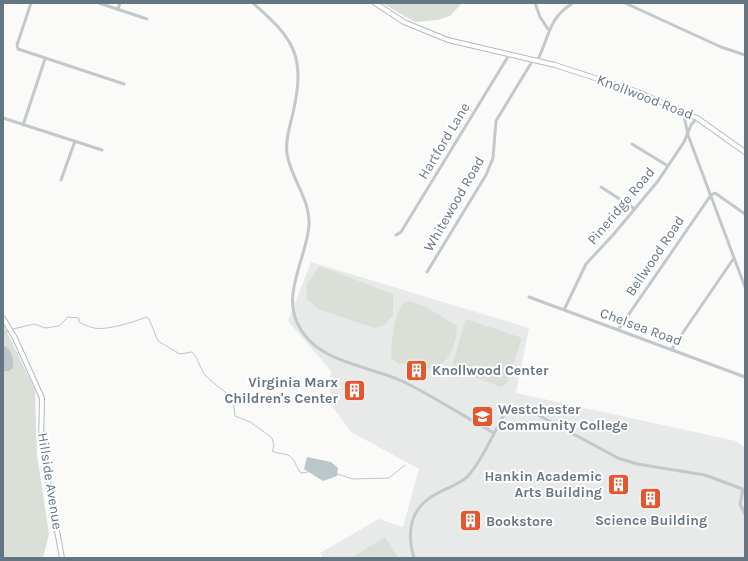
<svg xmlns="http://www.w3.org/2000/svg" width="748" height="561" font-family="Karla,sans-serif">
<rect width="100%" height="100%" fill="#fafaf8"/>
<!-- built -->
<path fill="#e8e9e9" d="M311,262L529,328L516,393L736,441L745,447V558H323L320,553L379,519L403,527L419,469L351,432L329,402L331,371L288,321Z"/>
<!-- green -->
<path fill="#dadfd7" d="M382,3H462L450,16L438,20L415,22Z
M319,266L393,294V315L384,325L374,328L318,309L308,300C303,276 312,283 319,266Z
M409,301L426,307L457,326C457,343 449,368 428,369C422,369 419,364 414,363C410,362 403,364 398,364L391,357C392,343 393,305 409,301Z
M466,319L522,338L507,382L502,387L451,369Z
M3,324L35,390L37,455L49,534L43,558H3Z
M385,537L398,558H351Z"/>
<!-- water -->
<path fill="#bbc7cb" d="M3,345C12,350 14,358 13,368L9,371H3Z
M307,457L331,462L338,468L337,476L323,481L304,469Z"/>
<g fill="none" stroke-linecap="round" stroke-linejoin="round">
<!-- stream -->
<path stroke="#bbc7cb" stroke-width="1" d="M3,329L4,333L8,331
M13,329L34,324L45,328L59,326L68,317L79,318V322C83,324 89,327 94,328C104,331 135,322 146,317L149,319L158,341L180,354L192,352C199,359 199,368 206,376C214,384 224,391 233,398L235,416L250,422L267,434L272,438L274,446L272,451C277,454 283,453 288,455C295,458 296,468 301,473L308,472
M337,474L353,479L389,478L405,465"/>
<defs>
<path id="secondary" d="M375,3L404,22L448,40L555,65L638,92L697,118L745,152
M3,318L15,338L42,398L41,443L62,558"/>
</defs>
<!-- secondary casing -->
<use href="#secondary" stroke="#b3babf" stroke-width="6"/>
<!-- minor -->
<path stroke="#c3c8cc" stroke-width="3" d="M31,3L17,45L18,49L124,84
M99,3L147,19
M253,3C294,39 306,56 293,113C290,126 285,140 287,154C291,179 311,200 309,226C305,266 274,303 309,340C330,363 373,368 402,381C433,396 463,416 494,433
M535,3L540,17L548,29
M625,3L721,47L745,55
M118,9L120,3
M537,61C550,37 547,19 573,3
M683,111L688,135L745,287
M3,118L102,150
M23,125L45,59
M632,144L668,166
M61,180L75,141
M601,187L635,209
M396,235L401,232L509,55
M427,272L486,175L493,158L496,121L533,60
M529,297L745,377
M564,310L586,264L613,235L658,181L684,142L691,125L697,118
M618,330L711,195L715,193L745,214
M671,350L734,258
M743,489L740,504L745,514
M414,558C406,530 410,507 438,493C447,488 460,484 467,477C480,464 493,435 502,418C508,409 516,404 527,409L618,458L637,464L705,475L745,490"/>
<!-- secondary -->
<use href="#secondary" stroke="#fff" stroke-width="4"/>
</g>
<!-- icons -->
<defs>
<symbol id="building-square" viewBox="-11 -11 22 22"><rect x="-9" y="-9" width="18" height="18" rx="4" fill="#e4572e" stroke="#fff"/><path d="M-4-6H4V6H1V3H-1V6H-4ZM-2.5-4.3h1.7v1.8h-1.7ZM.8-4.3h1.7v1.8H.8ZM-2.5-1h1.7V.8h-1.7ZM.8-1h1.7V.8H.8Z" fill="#fff"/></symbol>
<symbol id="university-square" viewBox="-11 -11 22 22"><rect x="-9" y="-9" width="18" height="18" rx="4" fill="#e4572e" stroke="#fff"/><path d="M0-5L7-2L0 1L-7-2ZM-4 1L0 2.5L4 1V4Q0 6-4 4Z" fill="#fff"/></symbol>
</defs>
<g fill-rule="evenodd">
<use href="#building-square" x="404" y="358" width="25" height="25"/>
<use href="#building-square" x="342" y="378" width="25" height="25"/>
<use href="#university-square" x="470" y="404" width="25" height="25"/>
<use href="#building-square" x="606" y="472" width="25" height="25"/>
<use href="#building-square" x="638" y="486" width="25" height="25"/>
<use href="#building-square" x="458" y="508" width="25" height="25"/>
</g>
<g text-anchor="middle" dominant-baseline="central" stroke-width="4" stroke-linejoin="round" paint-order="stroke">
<!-- street labels -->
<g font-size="14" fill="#657683" stroke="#fff">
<text transform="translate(645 97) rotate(21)">Knollwood Road</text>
<text transform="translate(444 141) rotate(-59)">Hartford Lane</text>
<text transform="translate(454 204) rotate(-60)">Whitewood Road</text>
<text transform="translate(621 206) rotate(-50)">Pineridge Road</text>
<text transform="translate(655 256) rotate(-56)">Bellwood Road</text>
<text transform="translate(641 327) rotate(20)">Chelsea Road</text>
<text transform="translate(50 481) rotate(81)">Hillside Avenue</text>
</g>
<!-- poi labels -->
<g font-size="14" font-weight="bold" fill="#657683" stroke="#fff" text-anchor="start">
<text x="432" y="370">Knollwood Center</text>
<text x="338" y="382" text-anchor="end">Virginia Marx<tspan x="338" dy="16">Children's Center</tspan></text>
<text x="498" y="409">Westchester<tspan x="498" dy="16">Community College</tspan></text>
<text x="602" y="476" text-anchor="end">Hankin Academic<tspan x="602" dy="16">Arts Building</tspan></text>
<text x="651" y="520" text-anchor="middle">Science Building</text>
<text x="486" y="521">Bookstore</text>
</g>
</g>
<!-- border -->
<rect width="748" height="561" fill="none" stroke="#657683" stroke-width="8"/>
</svg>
